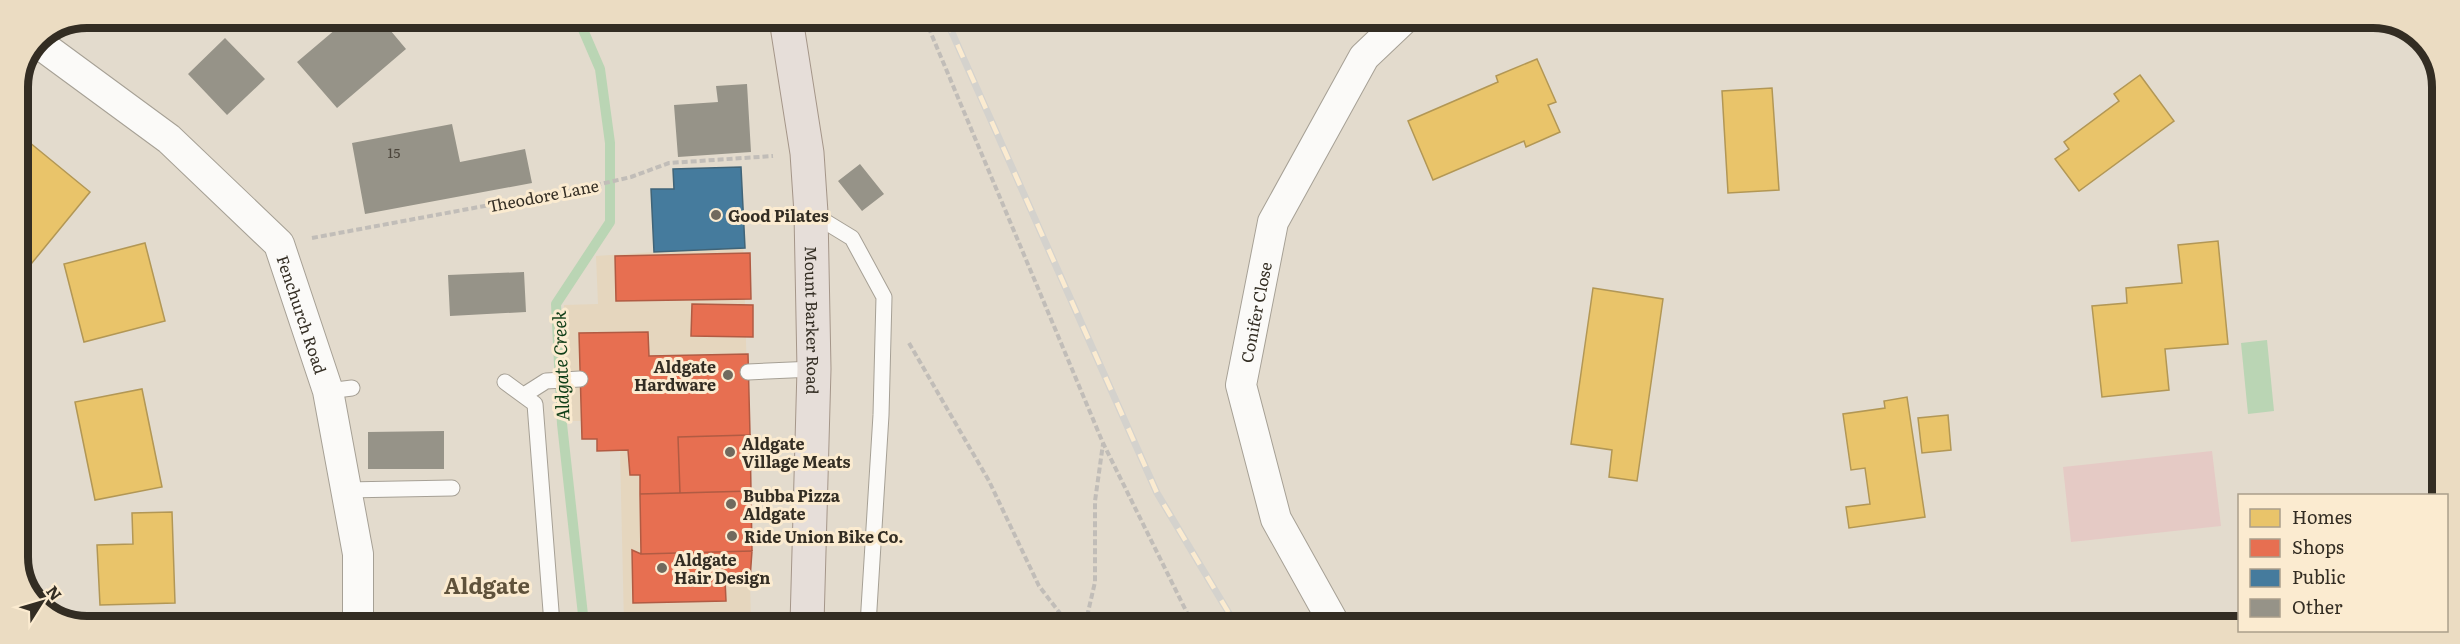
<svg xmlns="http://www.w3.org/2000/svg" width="2460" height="644" font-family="Literata,serif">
<rect width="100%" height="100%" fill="#e3dbcd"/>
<!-- built -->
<path fill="#e5d6be" d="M741,167L752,551L750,579L751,624H624L620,451H597V439L582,421H567L564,305L598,304L596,256L654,252L651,189H673V169Z"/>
<!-- green -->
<path fill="#e5cac5" d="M2212,451L2221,526L2071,542L2063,467Z"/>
<!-- water -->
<path fill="#bad5b4" d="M2267,340L2274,411L2248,414L2241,343Z"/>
<!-- homes -->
<path fill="#e9c46a" stroke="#b29755" stroke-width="1.5" d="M1537,59L1556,102L1548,105L1560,132L1526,147L1524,141L1433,180L1408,121L1498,82L1496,76Z
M2140,75L2174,121L2079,191L2055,159L2069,149L2064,142L2119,101L2114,94Z
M1772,88L1779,190L1728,193L1722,91Z
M29,142L90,192L18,280V155Z
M2218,241L2228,344L2165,349L2169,390L2102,397L2092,306L2127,303L2126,288L2182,283L2178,245Z
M145,243L165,321L84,342L64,264Z
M1593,288L1663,299L1637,481L1609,477L1612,450L1571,444Z
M142,389L162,487L95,500L75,402Z
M1907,397L1925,517L1849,528L1846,507L1870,504L1865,468L1851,470L1843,414L1885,408L1884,401Z
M1948,415L1951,450L1922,453L1918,418Z
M172,512L175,603L100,605L97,545L133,544L132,513Z"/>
<!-- shops -->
<path fill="#e76f51" stroke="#b15b43" stroke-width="1.5" d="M750,253L751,299L616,301L615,256Z
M692,304L753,305V337L691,336Z
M648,332L649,356L748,354L750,435L678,437L680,493L640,494V475H630L628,450L597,451V439H582L579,333Z
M750,435L751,491L680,493L678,437Z
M751,491L752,551L641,554L640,494Z
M632,550L641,554L752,551L750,579H725L726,601L633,603Z
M624,613H751V624H624Z"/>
<!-- public -->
<path fill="#457b9d" stroke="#406478" stroke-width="1.5" d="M741,167L745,248L654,252L651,189H674L673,169Z"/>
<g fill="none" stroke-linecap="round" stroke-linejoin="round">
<!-- stream -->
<path stroke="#bad5b4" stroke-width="10" d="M578,18L600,69L610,143V222L556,304L562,424L584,624"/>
</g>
<!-- building -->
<path fill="#969388" d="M349,18H380L406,49L337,108L297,62Z
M225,38L265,79L227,115L188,74Z
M747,84L751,152L678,157L674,105L718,102L716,86Z
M452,124L460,162L525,149L532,183L365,214L352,143Z
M860,164L884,194L862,211L838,181Z
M524,272L526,312L450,316L448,275Z
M444,431V469H368V432Z"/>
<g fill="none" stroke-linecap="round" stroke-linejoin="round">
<defs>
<path id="lane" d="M811,213L852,238L884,297L881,415L868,625
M748,372L814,369
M505,382L535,404L552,624
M328,391L352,388
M524,395L546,381L580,379
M346,490L452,488"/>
<g id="street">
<path id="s1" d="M37,42L169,139L279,244L328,391L358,554V624"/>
<path id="s2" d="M1335,625L1276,519L1241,385L1273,222L1364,57L1404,19"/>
</g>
<g id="primary">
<path id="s3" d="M786,19L807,153L811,213L814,369L807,624"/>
</g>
</defs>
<!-- lane casing -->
<use href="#lane" stroke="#a6a095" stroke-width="17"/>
<!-- street casing -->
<use href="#street" stroke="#a6a095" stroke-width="32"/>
<!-- primary casing -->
<use href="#primary" stroke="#a59689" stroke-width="35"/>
<!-- path -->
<path stroke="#c1bdb8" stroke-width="4" stroke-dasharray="6 3" stroke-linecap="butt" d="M925,19L1103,443L1193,625
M312,238L592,186L631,177L669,163L773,156
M909,343L989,481L1039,586L1069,625
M1085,625L1095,582V501L1103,444"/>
<!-- lane -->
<use href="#lane" stroke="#fbfaf8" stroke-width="15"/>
<!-- street -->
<use href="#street" stroke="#fbfaf8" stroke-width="30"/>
<!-- primary -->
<use href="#primary" stroke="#e6ded9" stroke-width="33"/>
<defs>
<path id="rail" d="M946,19L1157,493L1236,625"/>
</defs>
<!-- rail casing -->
<use href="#rail" stroke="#d4d2cd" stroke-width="7"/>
<!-- rail -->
<use href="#rail" stroke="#fbebd0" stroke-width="4.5" stroke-dasharray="14" stroke-linecap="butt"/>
</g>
<!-- markers -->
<g fill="#716a5e" stroke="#fbebd0" stroke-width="2">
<circle cx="716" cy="215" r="6"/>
<circle cx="728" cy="375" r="6"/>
<circle cx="730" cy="452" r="6"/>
<circle cx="731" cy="504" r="6"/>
<circle cx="732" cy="536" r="6"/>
<circle cx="662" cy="568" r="6"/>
</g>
<g text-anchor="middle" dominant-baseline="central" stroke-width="6" stroke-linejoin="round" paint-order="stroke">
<!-- number labels -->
<g font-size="14" fill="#4c463c">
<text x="394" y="152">15</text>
</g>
<!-- street labels -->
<g font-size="16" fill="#332d23" stroke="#fbebd0">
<text transform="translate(543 195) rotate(-11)">Theodore Lane</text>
<text stroke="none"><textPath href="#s2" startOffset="334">Conifer Close</textPath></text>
<text stroke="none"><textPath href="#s1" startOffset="390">Fenchurch Road</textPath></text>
<text stroke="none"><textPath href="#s3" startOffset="303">Mount Barker Road</textPath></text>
</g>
<!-- poi labels -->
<g font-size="16" font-weight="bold" fill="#332d23" stroke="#fbebd0" text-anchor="start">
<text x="728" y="215">Good Pilates</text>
<text x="716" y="366" text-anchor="end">Aldgate<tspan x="716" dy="18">Hardware</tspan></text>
<text x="742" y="443">Aldgate<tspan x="742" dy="18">Village Meats</tspan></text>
<text x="743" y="495">Bubba Pizza<tspan x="743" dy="18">Aldgate</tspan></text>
<text x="744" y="536">Ride Union Bike Co.</text>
<text x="674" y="559">Aldgate<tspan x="674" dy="18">Hair Design</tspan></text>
</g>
<!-- water labels -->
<g font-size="18" font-style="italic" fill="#0e3d16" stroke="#fbebd0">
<text transform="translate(560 366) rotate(-92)">Aldgate Creek</text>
</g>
<!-- district labels -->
<g font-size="22" font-weight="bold" fill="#5f523b" stroke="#fbebd0">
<text x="487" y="584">Aldgate</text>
</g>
</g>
<!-- crop -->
<path d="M0 0H2460V644H0ZM87 28H2373A59 59 0 0 1 2432 87V557A59 59 0 0 1 2373 616H87A59 59 0 0 1 28 557V87A59 59 0 0 1 87 28Z" fill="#ebdcc2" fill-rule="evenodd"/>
<path fill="none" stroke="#332d23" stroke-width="8" d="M87 28H2373A59 59 0 0 1 2432 87V557A59 59 0 0 1 2373 616H87A59 59 0 0 1 28 557V87A59 59 0 0 1 87 28Z"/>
<!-- legend -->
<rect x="2238" y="494" width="210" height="138" fill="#fbebd0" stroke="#ab9f8b" stroke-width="1.5"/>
<rect x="2250" y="509" width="30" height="18" fill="#e9c46a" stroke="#ab9f8b" stroke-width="1.5"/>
<text x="2292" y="524" font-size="18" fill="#332d23">Homes</text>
<rect x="2250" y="539" width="30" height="18" fill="#e76f51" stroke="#ab9f8b" stroke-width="1.5"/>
<text x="2292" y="554" font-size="18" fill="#332d23">Shops</text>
<rect x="2250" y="569" width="30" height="18" fill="#457b9d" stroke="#ab9f8b" stroke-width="1.5"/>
<text x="2292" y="584" font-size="18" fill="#332d23">Public</text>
<rect x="2250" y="599" width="30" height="18" fill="#969388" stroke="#ab9f8b" stroke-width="1.5"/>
<text x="2292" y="614" font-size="18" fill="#332d23">Other</text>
<!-- north arrow -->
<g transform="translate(42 602) rotate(53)" stroke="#fbebd0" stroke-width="4.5" paint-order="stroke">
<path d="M0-4.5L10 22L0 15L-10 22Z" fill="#332d23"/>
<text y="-9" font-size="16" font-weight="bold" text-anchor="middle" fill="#332d23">N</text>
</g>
</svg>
